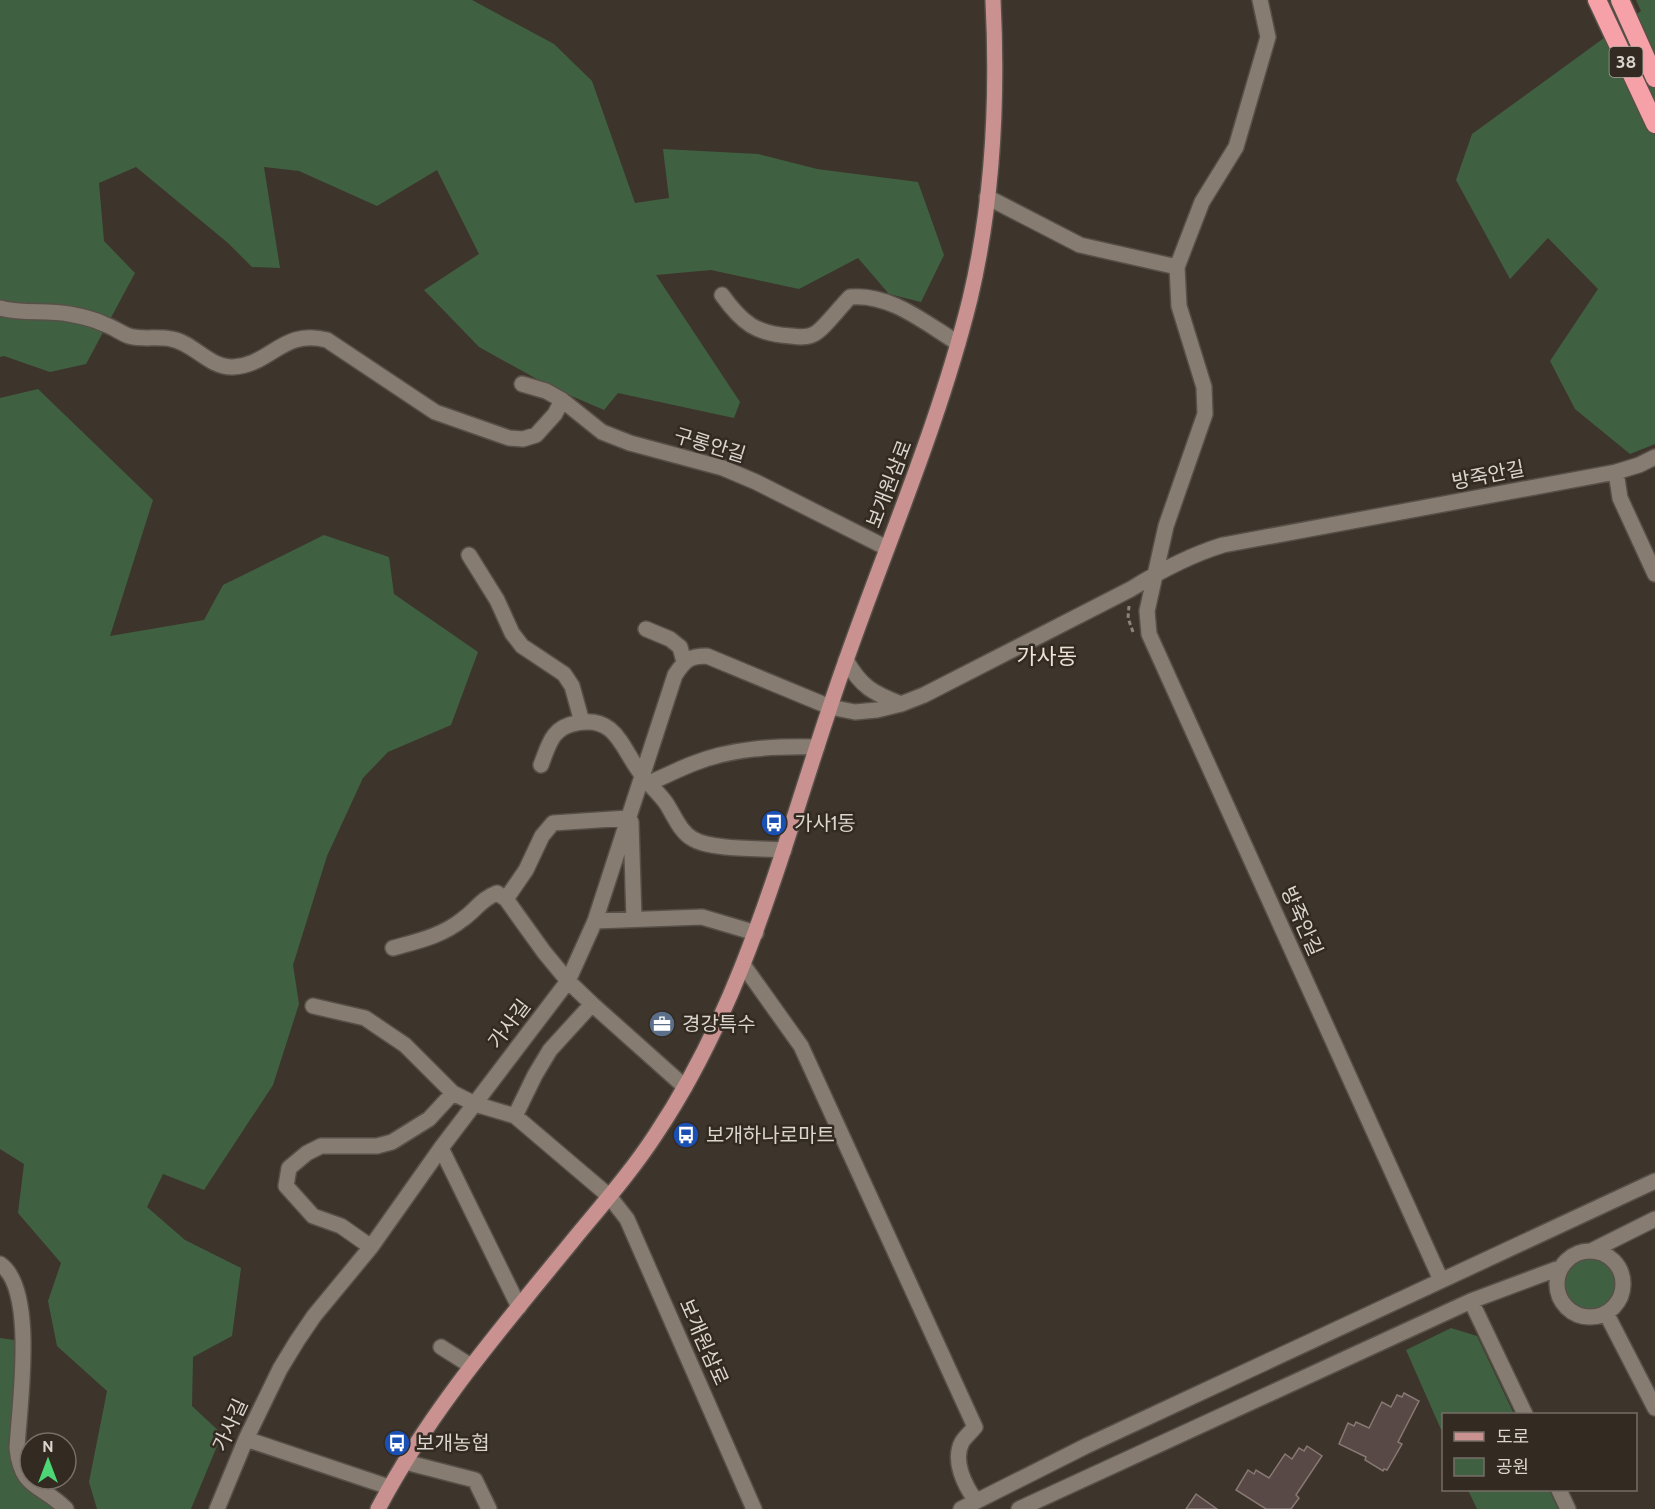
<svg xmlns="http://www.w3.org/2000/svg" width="1655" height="1509" font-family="Cabin,'Noto Sans KR',sans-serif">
<rect width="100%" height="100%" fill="#3d342b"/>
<!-- green -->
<path fill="#406141" d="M0,0H472L554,44L592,81L635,203L669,198L663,149L758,154L817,169L918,182L944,255L921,302L889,294L858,258L799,289L711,270L656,275L740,402L734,418L618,393L604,410L553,388L479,347L424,290L479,254L437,170L377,206L299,171L264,167L280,268L252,267L228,243L136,167L99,183L104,241L135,273L86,364L50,372L4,356L0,357Z
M1636,0H1655V444L1630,454L1575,409L1550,361L1598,289L1548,238L1510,279L1456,180L1472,134L1641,11Z
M38,389L153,500L110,636L204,620L223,585L324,535L389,557L394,594L478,652L451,725L388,752L363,778L327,856L293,965L299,1004L273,1085L204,1190L163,1174L147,1207L185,1240L241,1268L232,1336L193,1357L192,1406L222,1434L191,1509H97L89,1482L107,1391L57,1346L48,1301L61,1263L18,1213L24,1164L0,1149V398Z
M1563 1285a27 27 0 1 1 54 0a27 27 0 1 1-54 0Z
M1451,1328L1477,1336L1514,1414H1444L1443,1434L1406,1350Z
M0,1338L22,1341L21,1472L67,1509H0Z
M1468,1490H1549L1558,1509H1477Z"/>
<!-- building -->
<path fill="#584946" stroke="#887874" stroke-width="1.5" d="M1404,1393L1419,1401L1398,1442L1402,1444L1387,1470L1384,1469L1383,1471L1365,1460L1366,1457L1339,1444L1348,1423L1354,1426L1356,1422L1369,1428L1382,1402L1391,1407L1397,1395L1402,1397Z
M1307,1446L1322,1456L1296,1495L1299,1498L1291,1509H1266L1236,1490L1248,1470L1254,1474L1256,1470L1269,1478L1285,1454L1292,1459L1299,1448L1304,1451Z
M1196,1494L1217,1509H1186Z"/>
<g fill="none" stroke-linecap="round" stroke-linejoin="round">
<defs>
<path id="minor" d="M1260,0L1268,37L1236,147L1202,202L1177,267L1179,306L1204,387L1205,414L1166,526L1147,611L1149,634L1441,1280
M987,197L1080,245L1177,267
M722,295C742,323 756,334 791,336C799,337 807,338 814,334C822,331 841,306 850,297C890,293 925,323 958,343
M0,308C22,314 46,310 69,314C80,316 94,319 104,324C113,327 121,333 129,336C143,340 157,336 171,339C193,342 209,368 233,367C271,365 283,328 327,340L435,412L509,438L523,439L536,435L555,414L562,400
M522,384L546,391L562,400L602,432L630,443L723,468L756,482L887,548
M1616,472L1620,498L1655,574
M469,555L497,600L512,633L522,646L564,674L572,686L582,722
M646,629L670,639L680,647L684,662
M846,660C861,687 873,693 901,704
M541,765C549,744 552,727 577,723C617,715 622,750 642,775C649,785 659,793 666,803C674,815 680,832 693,839C711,850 761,848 784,850
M649,783C663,777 677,770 692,764C731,748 775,746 817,747
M631,822L634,919
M506,899L526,870L542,836L553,823L628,818
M595,921L702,917L756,933
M393,948C418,941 442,936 463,919C476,910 481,899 497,893L506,899L544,952L568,981L592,1004L685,1087
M744,966L801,1046L975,1427C971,1432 965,1437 962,1442C952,1461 965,1486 976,1501
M313,1006L365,1018L405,1045L453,1093L475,1104L515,1116L609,1196L627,1219L754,1509
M515,1116L535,1075L550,1050L592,1004
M441,1148L519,1307
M371,1247L341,1226L313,1216L286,1186L289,1168L307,1153L321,1146H377L392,1142L429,1119L453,1093
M1557 1284a33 33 0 1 1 66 0a33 33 0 1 1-66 0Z
M1591,1251L1655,1219
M0,1264C37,1289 19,1407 17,1448C21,1490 42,1484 66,1509
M1471,1301L1525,1414
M1606,1313L1655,1408
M441,1347L471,1366
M246,1439L389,1487
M405,1462L475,1480L489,1509
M1559,1490L1568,1509
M217,1509L246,1439L280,1369L297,1341L314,1316L371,1247L441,1148L568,981L595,921L675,675C685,660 689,656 707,656L830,707L855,712L877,710L901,704L924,695L1131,589C1160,571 1190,555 1223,545L1616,472L1639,465L1655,457
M961,1509L1086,1446L1655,1181
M1019,1509L1471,1301L1562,1267"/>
<path id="major" d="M378,1509C430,1410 504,1325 574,1239C602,1205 632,1171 656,1134C743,1004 780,856 829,710C874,572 935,440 970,299C993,202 998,99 993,0"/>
<path id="highway" d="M1597,0L1655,124
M1620,0L1655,78"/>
</defs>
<!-- minor casing -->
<use href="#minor" stroke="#575048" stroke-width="18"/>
<!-- major casing -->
<use href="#major" stroke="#575048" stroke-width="18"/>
<!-- highway casing -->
<use href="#highway" stroke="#575048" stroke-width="21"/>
<!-- path -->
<path stroke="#8c857d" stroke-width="3" stroke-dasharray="4.5 3" stroke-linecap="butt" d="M1129,606L1128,618L1133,632"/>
<!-- minor -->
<use href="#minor" stroke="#867c71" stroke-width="15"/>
<!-- major -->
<use href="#major" stroke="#c99291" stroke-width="15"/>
<!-- highway -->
<use href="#highway" stroke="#f6a1a7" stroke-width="18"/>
</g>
<!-- icons -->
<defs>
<symbol id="bus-disc" viewBox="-11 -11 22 22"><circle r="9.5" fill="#1a4fb4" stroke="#332a21"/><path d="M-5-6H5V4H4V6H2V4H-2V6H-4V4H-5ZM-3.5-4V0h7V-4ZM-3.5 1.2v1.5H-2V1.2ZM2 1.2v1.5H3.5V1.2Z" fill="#fff"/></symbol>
<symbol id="office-disc" viewBox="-11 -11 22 22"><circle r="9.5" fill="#5c6f8a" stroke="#332a21"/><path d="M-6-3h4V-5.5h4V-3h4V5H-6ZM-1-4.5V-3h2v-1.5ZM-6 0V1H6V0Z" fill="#fff"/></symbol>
</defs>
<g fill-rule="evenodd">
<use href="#bus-disc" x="759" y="808" width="30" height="30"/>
<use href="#office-disc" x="647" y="1009" width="30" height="30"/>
<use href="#bus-disc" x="671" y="1120" width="30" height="30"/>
<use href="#bus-disc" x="382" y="1428" width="30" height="30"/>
</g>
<g text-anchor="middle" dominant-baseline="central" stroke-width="5" stroke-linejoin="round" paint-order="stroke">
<!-- shield labels -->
<rect fill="#332a21" stroke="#a9a29b" stroke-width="1.5" x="1609.5" y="47" width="33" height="30" rx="4.5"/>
<g font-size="18" font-weight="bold" fill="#dbd5cf">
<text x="1626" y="62">38</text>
</g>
<!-- street labels -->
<g font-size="20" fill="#dbd5cf" stroke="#332a21">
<text transform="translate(710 445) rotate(17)">구롱안길</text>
<text transform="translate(1488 475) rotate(-11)">방죽안길</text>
<text transform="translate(889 484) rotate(-69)">보개원삼로</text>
<text transform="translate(1302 921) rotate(66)">방죽안길</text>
<text transform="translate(509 1024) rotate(-53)">가사길</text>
<text transform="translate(704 1342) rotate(66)">보개원삼로</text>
<text transform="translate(230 1425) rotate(-65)">가사길</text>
</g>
<!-- poi labels -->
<g font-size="20" fill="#dbd5cf" stroke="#332a21" text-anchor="start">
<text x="794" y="823">가사1동</text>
<text x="682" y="1024">경강특수</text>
<text x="706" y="1135">보개하나로마트</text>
<text x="416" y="1443">보개농협</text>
</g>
<!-- quarter labels -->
<g font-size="22" fill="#ece1d5" stroke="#332a21">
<text x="1047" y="656">가사동</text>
</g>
</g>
<!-- legend -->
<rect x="1442" y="1413" width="195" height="78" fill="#332a21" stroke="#766e67" stroke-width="1.5"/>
<rect x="1454" y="1432" width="30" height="9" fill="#c99291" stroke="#766e67" stroke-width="1.5"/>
<text x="1496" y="1443" font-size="18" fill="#dbd5cf">도로</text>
<rect x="1454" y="1458" width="30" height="18" fill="#406141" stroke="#766e67" stroke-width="1.5"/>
<text x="1496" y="1473" font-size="18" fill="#dbd5cf">공원</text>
<!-- north arrow -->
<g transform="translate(48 1461)"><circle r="28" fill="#332a21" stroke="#766e67" stroke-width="1.5"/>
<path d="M0-4.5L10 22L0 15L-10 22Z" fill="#4dd676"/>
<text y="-9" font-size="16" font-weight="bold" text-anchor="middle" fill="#dbd5cf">N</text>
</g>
</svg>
